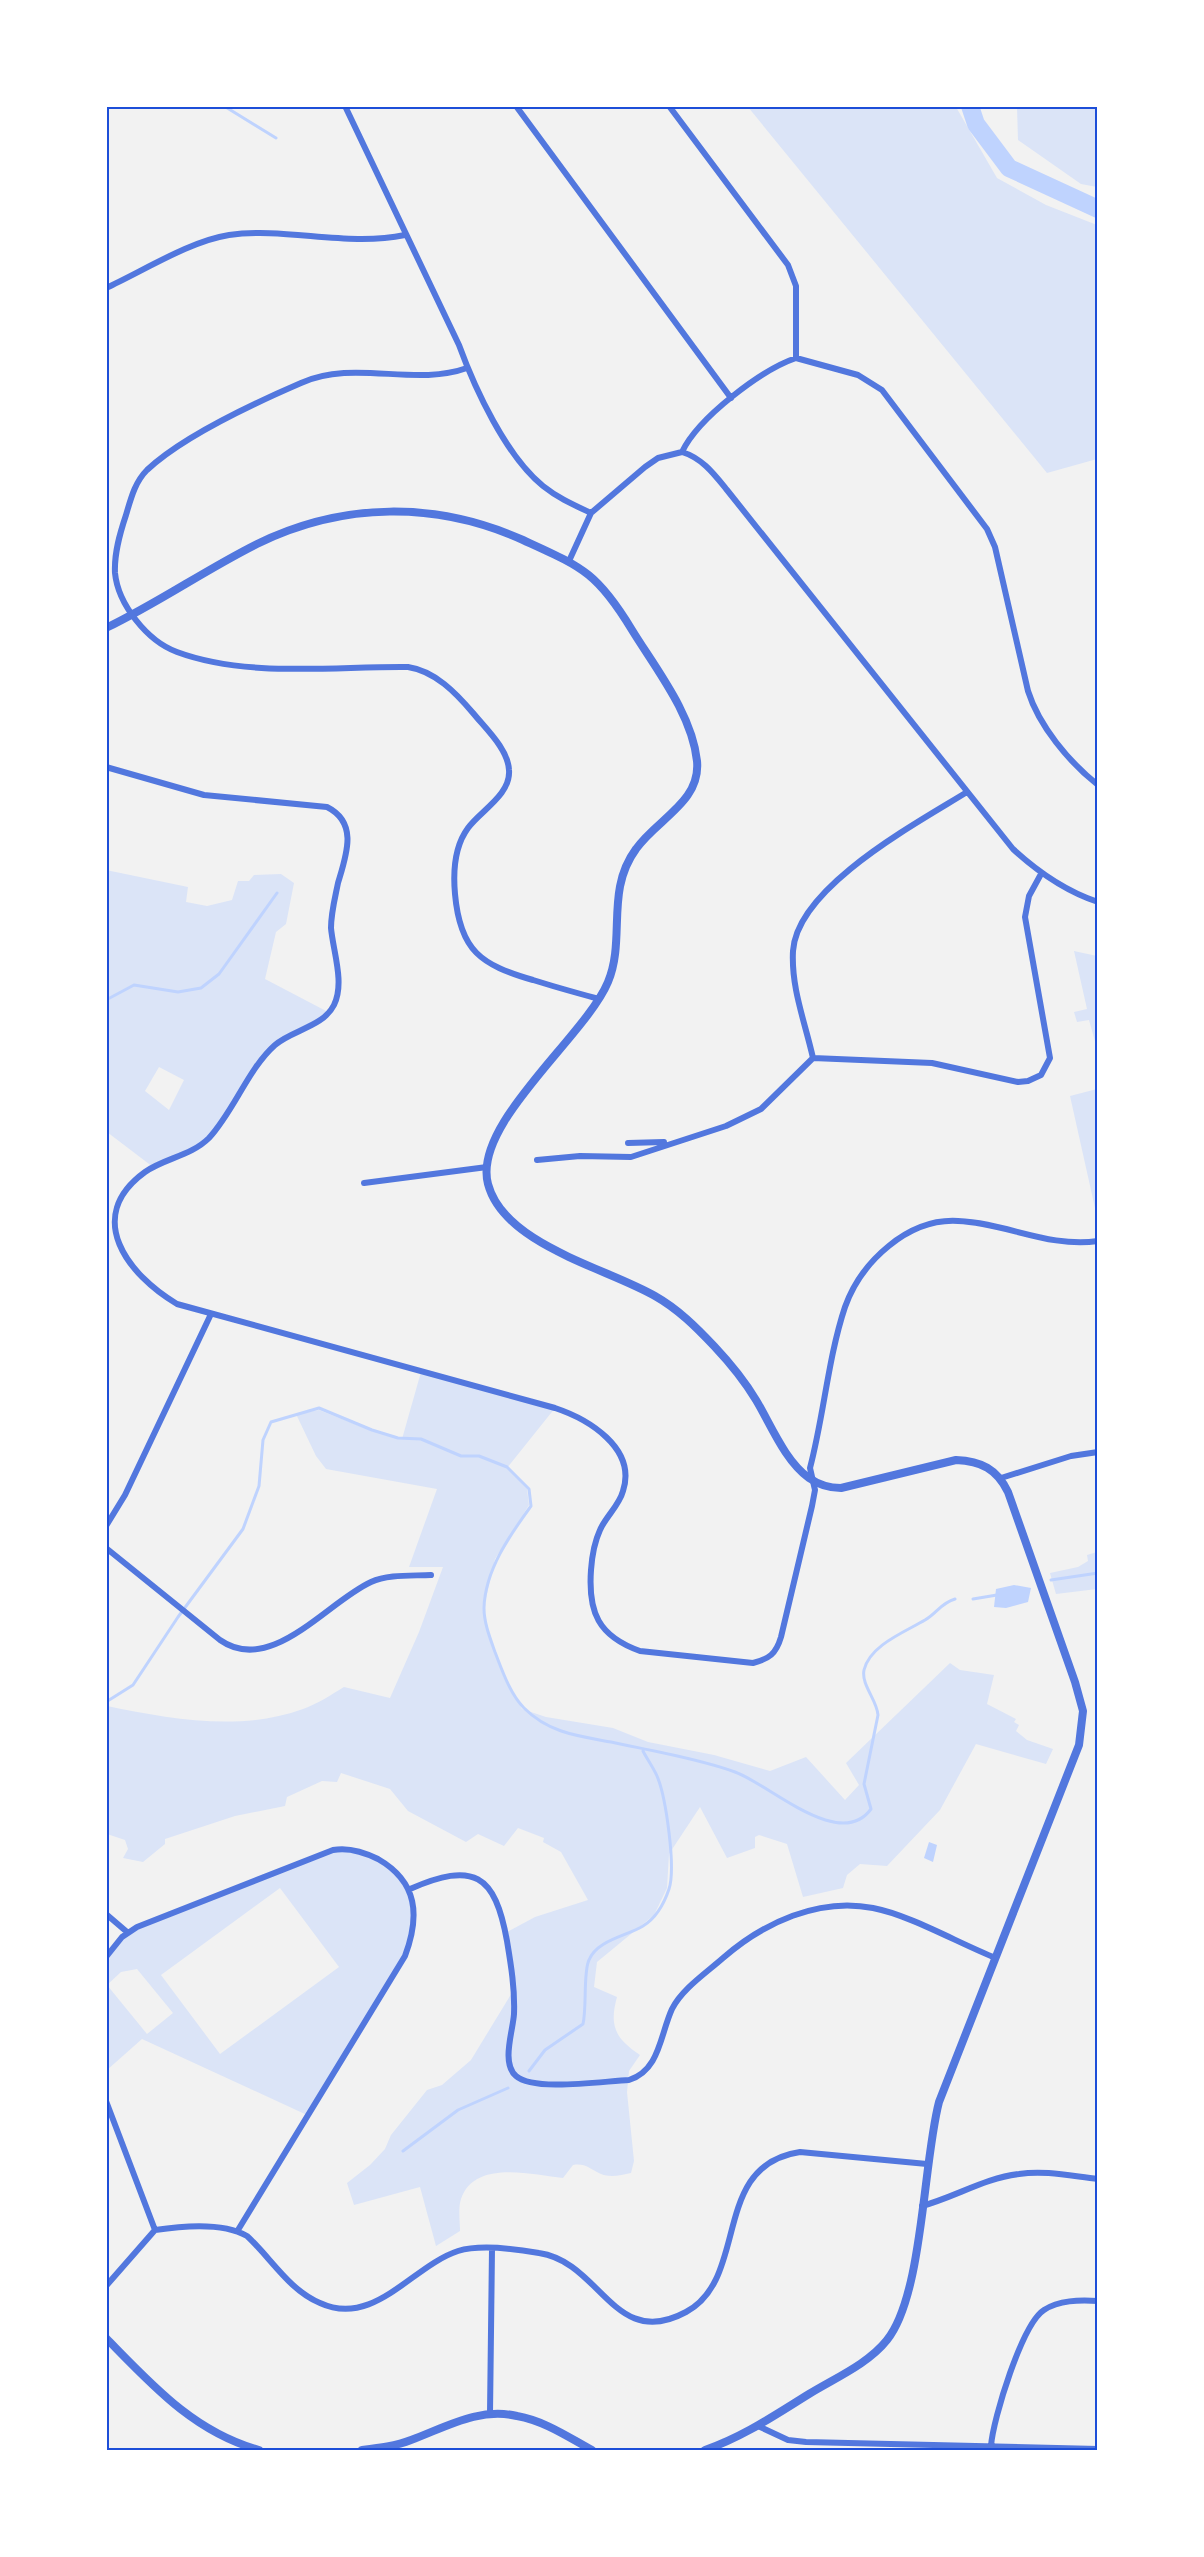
<svg xmlns="http://www.w3.org/2000/svg" width="1204" height="2557" font-family="Quicksand,sans-serif">
<rect width="100%" height="100%" fill="#f2f2f2"/>
<!-- green -->
<path fill="#dbe4f7" fill-rule="evenodd" d="M748,107H956L997,178L1046,205L1097,225V459L1047,473Z
M1017,107H1097V187L1081,184L1018,140Z
M106,870L188,887L186,902L207,906L232,900L238,881H249L254,875L281,874L294,883L286,924L276,932L265,979L328,1012L270,1049L205,1141L153,1167L107,1132ZM159,1067L184,1080L169,1110L145,1091Z
M1074,951L1097,956V1040L1095,1041L1089,1020L1077,1022L1074,1012L1087,1009Z
M1097,1089V1217L1070,1096Z
M421,1372L555,1408L507,1468L527,1489L529,1505L495,1559L483,1611L488,1635L504,1678L522,1709L546,1717L613,1728L648,1742L714,1755L770,1771L806,1757L845,1800L859,1785L846,1763L950,1663L960,1670L994,1675L987,1704L1016,1719L1014,1722L1019,1725L1016,1731L1027,1740L1053,1749L1046,1764L976,1744L940,1810L887,1866L860,1864L847,1875L843,1888L803,1897L787,1844L759,1835L755,1837V1848L727,1858L700,1807L669,1854L667,1888L654,1915L597,1962L594,1987L617,1997C609,2026 615,2038 640,2055L629,2071L627,2092L634,2161L631,2173C621,2175 611,2178 601,2174C589,2169 586,2163 573,2165L563,2178C532,2175 475,2159 461,2199C458,2208 460,2222 460,2231L436,2246L420,2187L354,2205L347,2183L370,2165L385,2149L391,2135L427,2090L442,2085L471,2060L513,1991L505,1933L535,1917L588,1900L561,1852L543,1842L544,1838L518,1828L504,1846L478,1834L466,1842L408,1811L390,1789L341,1773L337,1782L322,1781L287,1797L285,1806L235,1816L165,1839V1844L143,1862L123,1858L128,1849L125,1840L107,1834V1706C170,1719 240,1732 303,1709C317,1704 331,1695 344,1687L390,1698L419,1632L443,1567H409L437,1489L326,1469L316,1456L296,1414L319,1410L372,1431L402,1439Z
M1097,1552V1589L1056,1594L1050,1573L1078,1567L1088,1561L1087,1555Z
M333,1849L369,1854L408,1885L413,1926L405,1957L307,2115L142,2039L107,2070V1956L128,1931ZM280,1888L339,1967L220,2054L161,1975ZM137,1969L173,2013L147,2034L107,1985L121,1972Z"/>
<!-- water -->
<path fill="#bfd3fe" d="M1014,1585L1031,1588L1028,1602L1006,1608L994,1607L996,1589Z
M929,1842L937,1845L933,1862L924,1858Z"/>
<g fill="none" stroke-linecap="round" stroke-linejoin="round">
<!-- stream -->
<path stroke="#bfd3fe" stroke-width="3" d="M224,106L276,138
M106,1000L134,985L178,992L201,988L219,974L277,893
M1051,1580L1098,1573
M973,1599L997,1595
M106,1702L133,1685L178,1617L243,1529L259,1486L263,1440L271,1422L319,1408L372,1430L398,1438L421,1439L461,1456H479L507,1467L529,1489L531,1506C510,1535 485,1570 484,1608C484,1623 490,1638 495,1652C502,1670 510,1694 524,1708C549,1733 578,1736 611,1742C648,1750 700,1759 735,1772C769,1784 840,1852 871,1809L864,1784L878,1715C877,1700 861,1685 864,1670C870,1645 905,1632 925,1620C937,1613 941,1603 955,1599
M529,2071L545,2050L583,2024C587,2007 583,1972 589,1960C597,1940 627,1936 643,1926C656,1918 664,1904 669,1889C676,1868 666,1797 657,1776C653,1767 647,1759 643,1751
M403,2151L458,2110L508,2088"/>
<!-- river -->
<path stroke="#bfd3fe" stroke-width="18" d="M970,106L976,124L1009,168L1098,209"/>
<!-- minor -->
<path stroke="#5277de" stroke-width="6" d="M345,106L459,345C475,389 506,456 543,486C558,498 574,505 591,513
M516,106L731,398
M669,106L788,265L796,286V358
M106,288C143,271 190,241 229,235C287,227 346,247 405,235
M467,368C414,387 354,359 301,383C257,402 182,437 147,470C135,482 131,498 126,515C120,533 114,553 115,573C118,604 147,641 177,652C247,678 335,666 408,667C435,671 456,693 473,713C486,729 508,749 509,770C511,795 480,811 468,828C454,847 453,872 455,894C460,951 481,965 533,980C555,987 577,993 599,999
M682,452C702,458 714,474 727,490L1013,849C1038,872 1065,891 1098,902
M569,561L591,513L645,467L658,458L682,452C698,418 761,370 796,358L858,375L882,390L987,529L995,547L1028,691C1039,726 1069,762 1098,785
M106,767L204,795L327,807C359,823 346,856 338,883C335,898 331,913 331,928C333,951 345,983 334,1005C323,1027 292,1030 275,1045C248,1069 234,1111 209,1138C191,1156 165,1158 145,1172C83,1217 128,1275 177,1304L555,1408C588,1419 637,1448 623,1491C619,1506 606,1516 600,1530C594,1543 592,1556 591,1570C588,1612 598,1636 640,1651L753,1663C769,1659 776,1654 781,1637L812,1506L815,1490L810,1468C824,1415 828,1358 845,1307C861,1262 908,1218 958,1221C1006,1223 1048,1248 1098,1241
M813,1058C805,1022 791,988 793,951C797,887 917,823 967,792
M628,1143L664,1142
M537,1160L580,1156L631,1157L726,1126L761,1109L813,1058L932,1063L1018,1082L1028,1081L1041,1075L1050,1058L1025,917L1029,896L1041,874
M364,1183L487,1167
M1001,1478L1071,1456L1098,1452
M106,1526L125,1495L211,1314
M106,1548L220,1640C271,1676 327,1602 371,1582C388,1574 412,1576 431,1575
M410,1889C474,1861 495,1874 507,1941C511,1965 515,1989 514,2014C513,2031 501,2063 516,2076C534,2092 604,2081 629,2080C660,2070 660,2035 672,2009C682,1989 706,1973 723,1958C763,1923 819,1897 873,1908C910,1915 960,1944 996,1958
M106,1914L127,1932
M106,1957L122,1937L137,1927L333,1850C349,1847 364,1852 378,1859C418,1882 420,1916 405,1956L238,2230
M106,2101L155,2230
M922,2206C955,2197 985,2178 1019,2174C1045,2170 1071,2176 1098,2179
M106,2286L155,2230C181,2226 223,2222 247,2236C271,2258 289,2290 320,2303C374,2328 412,2266 458,2251C481,2244 516,2249 539,2253C601,2262 614,2351 686,2312C750,2278 710,2165 800,2152L927,2164
M490,2414L492,2249
M758,2426L788,2440L806,2442L1098,2449
M991,2446C993,2419 1022,2324 1044,2310C1059,2300 1079,2300 1098,2301"/>
<!-- tertiary -->
<path stroke="#5277de" stroke-width="8" d="M106,628C158,603 205,570 257,544C343,502 436,501 523,540C582,567 597,572 632,630C656,669 692,714 697,761C701,802 657,819 636,849C605,891 626,939 608,982C585,1037 472,1124 488,1184C504,1245 607,1268 655,1296C678,1309 696,1327 714,1346C730,1363 744,1380 756,1400C771,1425 785,1461 809,1478C819,1485 829,1488 841,1488L956,1460C981,1461 997,1469 1008,1492L1075,1682L1083,1711L1079,1745L939,2102C923,2163 923,2295 887,2340C868,2364 835,2378 809,2394C775,2415 743,2437 705,2450
M106,2338C152,2385 194,2432 259,2450
M362,2450C379,2448 396,2446 411,2440C446,2427 479,2407 517,2416C545,2421 568,2437 592,2450"/>
</g>
<!-- border -->
<rect width="1204" height="2557" fill="none" stroke="#ffffff" stroke-width="216"/>
<rect x="108" y="108" width="988" height="2341" fill="none" stroke="#1d4ed8" stroke-width="2"/>
</svg>
